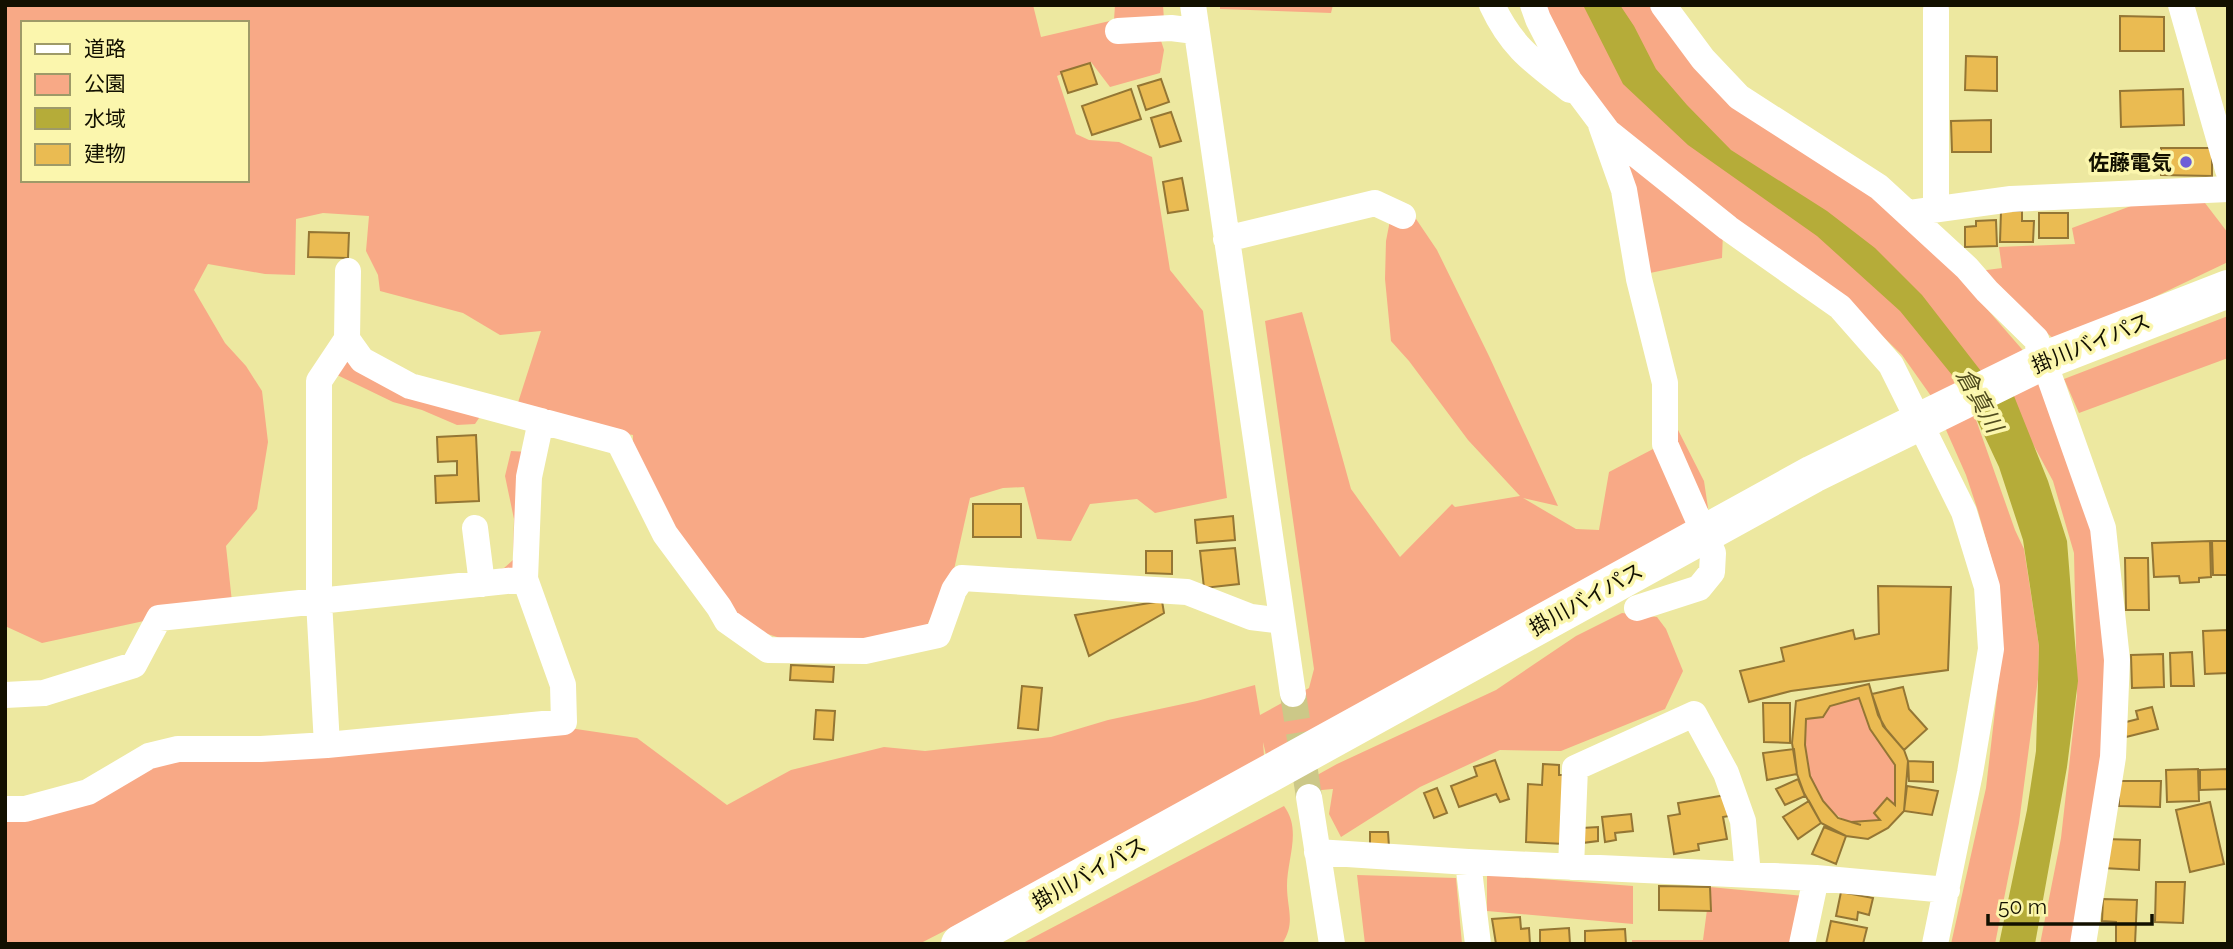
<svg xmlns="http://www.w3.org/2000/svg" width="2233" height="949" font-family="Raleway,'Noto Sans JP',sans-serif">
<rect width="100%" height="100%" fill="#ede8a0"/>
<!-- green -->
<path fill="#f8a986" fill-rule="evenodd" d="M5,5H1033L1041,37L1114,20L1115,5H1163L1164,20L1155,22L1164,50L1160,73L1110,87L1091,62L1057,76L1076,134L1089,140L1119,142L1152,157L1170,270L1203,311L1227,498L1155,513L1137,499L1090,504L1071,541L1037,539L1024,487L1003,488L970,498L953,574L920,639L818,650L727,621L632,464L633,435L514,415L541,331L500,335L463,313L380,291L378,275L366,251L369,216L323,213L296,219L295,275L265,274L208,264L194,290L225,343L246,366L262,391L268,442L257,509L226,546L232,602L42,643L5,626ZM23,23H247V180H23Z
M1220,5H1333L1331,13L1220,9Z
M1537,5H1662L1710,66L1914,225L2027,355L1974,414L2015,530L2024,549L2039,646L2038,679L2019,823L1995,944H1951L1986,788L2002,651L2000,589L1978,511L1966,475L1931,396L1902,355L1832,287L1608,132Z
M1614,147L1723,232L1722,258L1650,273Z
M2139,203H2205L2228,233V262L2058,343L1979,271L2002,268L1999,247L2075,244L2072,228Z
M1393,205L1412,213L1437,250L1489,356L1558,506L1523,498L1576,529L1599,530L1609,472L1655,448L1675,424L1704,481L1708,508L1678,531L1266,755L1263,742L1264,756L1102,850L919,944H5V808L155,765L210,756L498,728L576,729L637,738L727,805L791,770L884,747L925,751L1051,737L1108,720L1197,701L1255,685L1260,715L1309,688L1314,669L1265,321L1302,312L1351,489L1400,557L1452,504L1455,507L1520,496L1468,440L1409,361L1391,341L1385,279L1386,241Z
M2228,316V358L2079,413L2064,379Z
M345,358L481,415L475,424L457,425L422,410L393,402L333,373Z
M2041,379L2092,518L2113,663L2076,944H2040L2061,838L2077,695L2074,553L2053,481L2007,396Z
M511,451L529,452L523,575L483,573L504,568L513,560L514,519L505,476Z
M1622,613L1657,617L1666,629L1683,671L1665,709L1561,751L1500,750L1420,787L1341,837L1329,814L1333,789L1310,791V779L1337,764L1496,690L1576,636Z
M1859,698L1870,729L1895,765V805L1886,798L1874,812L1880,820L1854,822L1861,825C1818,820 1796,757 1806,719L1823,717L1830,706Z
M1284,806C1302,830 1287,859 1287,886C1287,909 1296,923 1282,944H1021Z
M1357,875L1456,878L1462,944H1365Z
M1487,875L1633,886V924L1487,911Z
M1710,887L1804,896L1790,944H1632V940H1703Z"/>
<!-- water -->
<path fill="#b5ac39" d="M1583,5H1620L1634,26L1656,69L1687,105L1731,150L1827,211L1875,248L1922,295L1984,375L2002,366L2048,481L2067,541L2078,681L2067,767L2035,944H1999L2027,810L2036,751L2039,646L2023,540L1999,467L1961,386L1900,311L1817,236L1688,145L1623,84Z"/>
<!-- building -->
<path fill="#eabb52" stroke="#947634" stroke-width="2" fill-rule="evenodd" d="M2120,16L2164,17V51H2120Z
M1966,56L1997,57V91L1965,90Z
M1090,63L1097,84L1068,93L1061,72Z
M1161,79L1169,102L1146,110L1138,86Z
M1131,89L1141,119L1092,135L1082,106Z
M2183,89L2184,125L2121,127L2120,91Z
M1171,112L1181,141L1160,147L1151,118Z
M1991,120V152H1952L1951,121Z
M2161,148H2212V176L2161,175Z
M1182,178L1188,210L1168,213L1163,182Z
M2001,211H2022V221H2034L2033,242H2000Z
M2039,213H2068V238H2039Z
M1996,220L1997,246L1965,247V227L1976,226V221Z
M309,232L349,233L348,258L308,257Z
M476,435L479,501L436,503L435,476L457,475V461L438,462L437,437Z
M973,504H1021V537H973Z
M1233,516L1235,540L1197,543L1195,520Z
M2210,541L2211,577L2199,578V582L2180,583L2179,576L2154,577L2152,543Z
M2212,541H2228V575H2213Z
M1235,548L1239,584L1204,588L1200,551Z
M1146,551H1172V574L1146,573Z
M2125,558H2148L2149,610H2126Z
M1878,586L1951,587L1948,670L1791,691L1749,702L1740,671L1784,661L1781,648L1853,630L1855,639L1879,634Z
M1162,601L1164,613L1089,656L1075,615Z
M2228,630V673L2205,674L2203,631Z
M2192,652L2194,686H2171L2170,653Z
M2163,654L2164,687L2132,688L2131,655Z
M791,665L834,667L833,682L790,680Z
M1869,684L1878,715L1886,729L1904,750L1908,761L1904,811L1888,828L1868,839L1846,836L1821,823L1804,793L1797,774L1792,743L1796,701ZM1859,698L1870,729L1895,765V805L1887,798L1874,813L1880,820L1851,822L1861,825L1838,818L1823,801L1810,776L1805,745L1806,719L1823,717L1830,706Z
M1022,686L1042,688L1038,730L1018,728Z
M1903,687L1909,709L1927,729L1904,750L1883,726L1872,694Z
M1763,703H1790V743L1764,742Z
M2152,707L2158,729L2126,737L2122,723L2138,719L2136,711Z
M816,710L835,711L833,740L814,739Z
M1794,749L1797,774L1767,780L1763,753Z
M1495,760L1509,799L1500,802L1496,794L1459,807L1451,786L1477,776L1474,767Z
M1908,761L1933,762V782L1909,781Z
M1543,764L1559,765V775H1567L1564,844L1526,842L1528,784L1542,785Z
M2198,769L2199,801L2167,802L2166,770Z
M2228,769V789L2200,790V770Z
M1798,779L1805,796L1785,805L1776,789Z
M2119,781H2161L2160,807L2119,806Z
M1907,786L1938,791L1932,815L1904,811Z
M1437,788L1447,813L1434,818L1424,793Z
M1726,795L1729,816L1723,817L1727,839L1698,844L1699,850L1674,854L1668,816L1680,814L1678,803Z
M1809,801L1821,823L1798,839L1783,817Z
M2210,802L2224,864L2190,872L2176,810Z
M1631,814L1633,831L1615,833L1616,840L1605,842L1602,817Z
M1598,827V841L1582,843V828Z
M1824,827L1846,836L1836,864L1812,854Z
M1370,832H1388L1389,847H1370Z
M2104,839L2140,840L2139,870L2103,868Z
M2156,882H2185L2183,923L2155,922Z
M1659,886L1710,887L1711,911L1659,910Z
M1841,892L1873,898L1869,915L1858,912L1857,920L1836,916Z
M2103,899L2137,900L2135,944H2116V922L2102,921Z
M1520,917L1521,929L1529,928L1530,944H1496L1492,919Z
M1831,921L1867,928L1863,944H1826Z
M1569,928L1570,944H1540V930Z
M1625,929L1626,944H1585V931Z"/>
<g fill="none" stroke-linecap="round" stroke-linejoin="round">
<!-- minor-tunnel -->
<path stroke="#ccc888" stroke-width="26" stroke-dasharray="26 13" stroke-linecap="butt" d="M1293,694L1309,797"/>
<!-- minor -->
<path stroke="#fff" stroke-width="26" d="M1193,5L1293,694
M1492,5C1512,48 1534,62 1570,90
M1533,5L1538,19L1569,80L1608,132L1728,228L1840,307L1891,365L1964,512L1987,587L1991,649L1970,773L1935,944
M1663,5L1703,59L1739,97L1879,187L1967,268L1987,291L2036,339L2103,528L2117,660L2113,757L2083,944
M2181,5L2228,170
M1936,10V209
M1118,31L1171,28L1195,31
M1601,125L1624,190L1639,279L1665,383V444L1713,553L1712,572L1699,588L1637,608
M1910,213L2011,199L2228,189
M1226,239L1375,203L1403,216
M347,339L362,360L410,386L619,442L665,534L719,607L727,621L768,650L865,651L938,635L954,590L962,578L1187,592L1251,617L1282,621
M475,528L482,584
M5,695L44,693L134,665L159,618L525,579
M327,745L319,601V381L347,339L348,271
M1309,797L1332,944
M5,809H25L88,792L149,756L178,749H261L327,745L564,722L563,685L525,579L529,477L541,421
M1317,852L1468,862L1816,878L1947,890
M1468,862L1478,944
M1571,867L1575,768L1694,714L1726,773L1743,821L1748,875
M1802,944L1816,878"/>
<!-- highway -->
<path stroke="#fff" stroke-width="38" d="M960,944L1813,474L2043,361L2228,289"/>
</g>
<!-- markers -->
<circle fill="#6d5ed7" stroke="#fbf6ad" stroke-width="2.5" cx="2186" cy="162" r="7"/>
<g text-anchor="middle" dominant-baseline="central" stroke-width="7" stroke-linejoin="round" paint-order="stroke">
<!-- poi labels -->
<g font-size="21" font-weight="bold" fill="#121000" stroke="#fbf6ad" text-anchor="end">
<text x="2172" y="162">佐藤電気</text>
</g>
<!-- street labels -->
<g font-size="21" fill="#121000" stroke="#fbf6ad">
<text transform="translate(2091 343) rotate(-22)">掛川バイパス</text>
<text transform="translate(1586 599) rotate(-29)">掛川バイパス</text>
<text transform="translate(1089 873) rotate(-29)">掛川バイパス</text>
</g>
<!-- water labels -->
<g font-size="23" font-style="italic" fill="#504c1e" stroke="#fbf6ad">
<text transform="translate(1980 400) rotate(61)">倉真川</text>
</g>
</g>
<!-- border -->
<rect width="2233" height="949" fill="none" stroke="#121000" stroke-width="14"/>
<!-- legend -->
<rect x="21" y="21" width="228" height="161" fill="#fbf6ad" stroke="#9e9a68" stroke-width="2"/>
<rect x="35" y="44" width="35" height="10" fill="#ffffff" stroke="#9e9a68" stroke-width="2"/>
<text x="84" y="56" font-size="21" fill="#121000">道路</text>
<rect x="35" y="74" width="35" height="21" fill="#f8a986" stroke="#9e9a68" stroke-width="2"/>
<text x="84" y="91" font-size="21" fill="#121000">公園</text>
<rect x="35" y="108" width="35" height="21" fill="#b5ac39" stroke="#9e9a68" stroke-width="2"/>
<text x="84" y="126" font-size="21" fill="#121000">水域</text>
<rect x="35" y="144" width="35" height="21" fill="#eabb52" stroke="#9e9a68" stroke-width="2"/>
<text x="84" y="161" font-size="21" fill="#121000">建物</text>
<!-- scale -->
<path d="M1988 914v10h164v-10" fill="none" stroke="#121000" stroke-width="3.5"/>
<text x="1998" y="914" font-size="21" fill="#121000" stroke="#fbf6ad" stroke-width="5" paint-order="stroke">50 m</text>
</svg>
